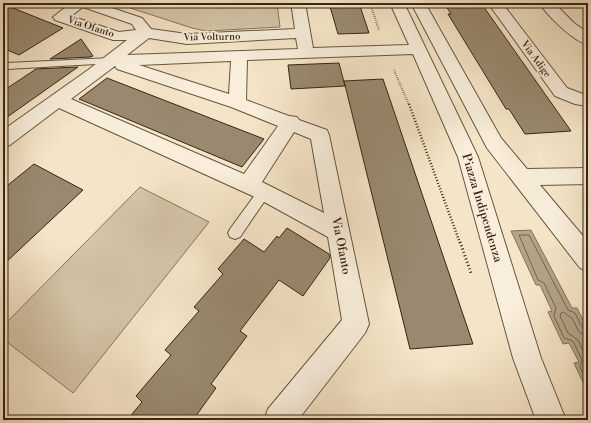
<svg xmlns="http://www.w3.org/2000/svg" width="591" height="423" font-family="'Libre Bodoni',serif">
<rect width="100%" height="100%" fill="#f5e5c8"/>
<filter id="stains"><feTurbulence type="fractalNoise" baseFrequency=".005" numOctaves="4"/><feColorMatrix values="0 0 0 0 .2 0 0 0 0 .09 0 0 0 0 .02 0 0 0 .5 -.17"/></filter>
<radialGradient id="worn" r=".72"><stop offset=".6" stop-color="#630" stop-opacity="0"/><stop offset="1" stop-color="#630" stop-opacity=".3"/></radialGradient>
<!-- green -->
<path fill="#d5c5a9" stroke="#86765d" d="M115,3H277L280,27L207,31L192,28Z
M140,187L209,222L73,393L3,339V326Z"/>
<!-- water -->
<path fill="#b4a48a" stroke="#82725a" d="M531,230L572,308H577L588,330V393L574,363L579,362L569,343L563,344L548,312L552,311L540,285H536L511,231Z"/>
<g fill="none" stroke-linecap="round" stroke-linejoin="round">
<!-- shore -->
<path stroke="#75654e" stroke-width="1" d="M588,331L583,329L575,313L568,310L529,235H519L538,280L544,283L556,308L554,316L564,338L573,341L582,360L580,367L588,384
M588,336L579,332L572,318L563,312L561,313L560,316L568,333L578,340L587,359L586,367L588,372"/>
</g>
<!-- building -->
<path fill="#998970" stroke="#362611" d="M329,3H359L369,33L338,34Z
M444,3H481L571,131L525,134L509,109H506L448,14H451Z
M3,4L63,28L19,55L3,48Z
M81,39L93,56L90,57L50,59Z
M339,63L345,86L291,89L288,65Z
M78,67L3,120V91L36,69Z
M107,78L264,139L242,167L79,99Z
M383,79L473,344L410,349L344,81Z
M34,164L83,190L3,265V189Z
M287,228L329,254L330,258L303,296L279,280L240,331L247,336L211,384L216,388L193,420H127L142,402L136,396L171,355L165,350L199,311L194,307L223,274L218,269L244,239L264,252L277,236L279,238Z"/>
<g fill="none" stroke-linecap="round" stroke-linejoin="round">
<defs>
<path id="service" d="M111,58L114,59V63L7,69L3,67L4,64L7,63Z
M264,187L268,188L270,192L268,196L240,237L235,239L230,237L228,233L230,229L260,188Z"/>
<path id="minor" d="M71,3H97L142,18L151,29L187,34L295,29L291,3H305L313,48L409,45L390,3H404L478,157L541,358L566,420H536L513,358L458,157L413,54L247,60L246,100L289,116L297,117L299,120L327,130L329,135L369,324L365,333L298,420H264L268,409L342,320L328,237L257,198L59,108L10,145L3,147V130L88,70L127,40H113L55,20L53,17ZM83,7L132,24L136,30L119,32L71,16ZM149,38L187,44L296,38L298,49L127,55ZM231,61L229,94L139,65ZM115,66L117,69L231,107L278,126L244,174L71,99ZM294,132L311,139L324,213L262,182Z
M411,3H425L501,138L527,169L588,168V184L540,185L588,242V271L580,268L487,148Z
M488,3H502L567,88L583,94H588V106L575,104L555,96Z
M539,3H554L574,23L588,33V45C573,41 548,16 539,3Z"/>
</defs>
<!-- service casing -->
<use href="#service" stroke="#66563f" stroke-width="2"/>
<!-- minor casing -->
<use href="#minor" stroke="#66563f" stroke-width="2"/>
<!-- path-far2 -->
<path stroke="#362611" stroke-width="2" stroke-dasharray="0.5 1.5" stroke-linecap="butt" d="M370,3L379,30
M394,70L409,105"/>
<!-- path-far1 -->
<path stroke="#362611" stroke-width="2.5" stroke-dasharray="1 2" stroke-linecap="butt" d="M409,104L460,243"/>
<!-- path -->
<path stroke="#362611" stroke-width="3" stroke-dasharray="1 2.5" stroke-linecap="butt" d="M460,242L471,273"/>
<!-- service -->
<use href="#service" fill="#f8eedb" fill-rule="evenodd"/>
<!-- minor -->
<use href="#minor" fill="#f8eedb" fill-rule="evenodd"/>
</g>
<g text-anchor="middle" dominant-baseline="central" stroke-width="3.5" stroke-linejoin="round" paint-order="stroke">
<!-- far-street labels -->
<g font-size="10" fill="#362611" stroke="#f8eedb">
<text transform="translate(91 27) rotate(18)">Via Ofanto</text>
<text transform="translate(212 37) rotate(-1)">Via Volturno</text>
<text transform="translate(536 59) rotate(54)">Via Adige</text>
</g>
<!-- street labels -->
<g font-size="12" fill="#362611" stroke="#f8eedb">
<text transform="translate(482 208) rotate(73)">Piazza Indipendenza</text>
<text transform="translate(341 246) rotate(79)">Via Ofanto</text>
</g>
</g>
<!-- margin -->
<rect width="591" height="423" fill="none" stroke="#f5e5c8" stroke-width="16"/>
<rect x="4" y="4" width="583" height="415" fill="none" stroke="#362611" stroke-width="2"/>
<rect x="8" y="8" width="575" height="407" fill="none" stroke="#362611"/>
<rect width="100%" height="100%" filter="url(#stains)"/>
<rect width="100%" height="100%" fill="url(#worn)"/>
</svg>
